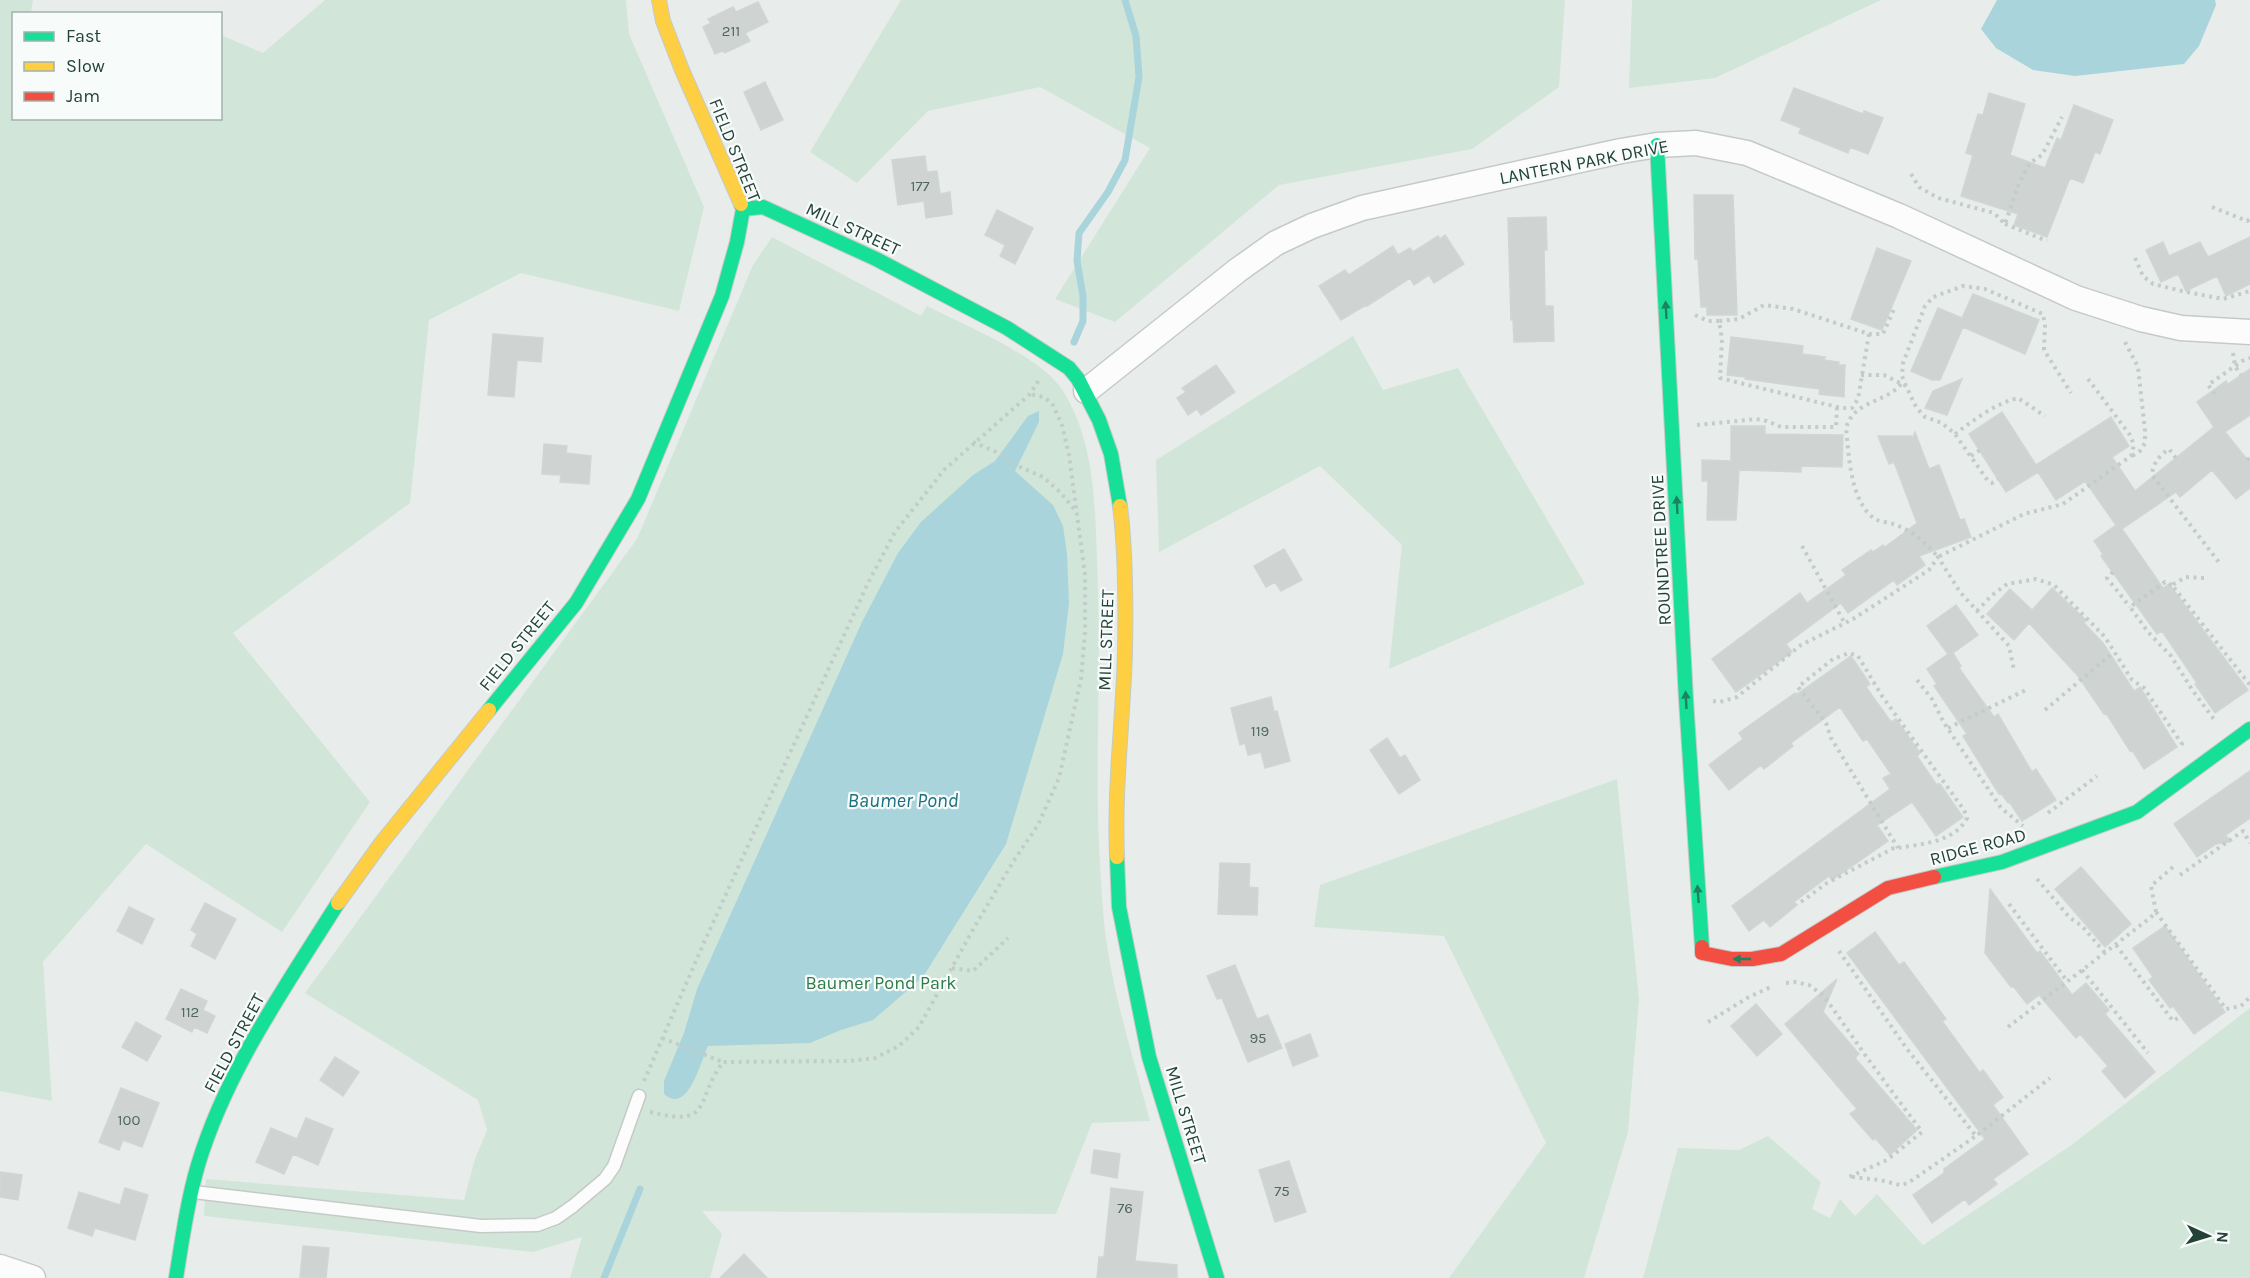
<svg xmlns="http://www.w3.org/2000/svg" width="2250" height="1278" font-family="Karla,sans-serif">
<rect width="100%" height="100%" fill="#e8edeb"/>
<!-- green -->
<path fill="#d1e6d8" d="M0,0H33L31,13L14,14V118H220L221,35L263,53L325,0H626L629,34L704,207L679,311L521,273L429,320L410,503L233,633L370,802L282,932L146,844L43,962L52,1101L0,1091Z
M901,0H1565L1559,87L1472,149L1279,185L1115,322L1055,299L1150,148L1040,87L928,111L857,183L810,152Z
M1632,0H1881L1715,78L1629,88Z
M772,237L921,316L927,306C964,325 1038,355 1061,388C1094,437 1095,502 1097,559C1101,641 1097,722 1098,804C1098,843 1101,883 1104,922C1111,989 1133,1056 1150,1121L1092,1123L1056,1214L702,1211L722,1234L710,1278H570L582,1237L533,1252L204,1216L206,1179L464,1200L475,1159L487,1130L478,1100L305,993L637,539L753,265Z
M1353,336L1383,390L1458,368L1585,584L1389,669L1402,545L1320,466L1159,552L1156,460Z
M1617,779L1639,999L1628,1132L1584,1278H1449L1546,1143L1444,936L1314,927L1320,885Z
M2250,1008V1278H1643L1678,1148L1739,1150L1768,1136L1821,1182L1812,1209L1830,1218L1840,1199L1855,1216L1877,1194L1923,1245L2070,1146Z"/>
<!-- water -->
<path fill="#a9d4db" d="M1997,0H2215L2216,5L2199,46L2184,64L2075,76L2033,70L1996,48L1981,29Z
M1039,411V422L1015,471L1053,505L1063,526L1067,554L1069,603L1063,654L1006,844L923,977L873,1020L841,1030L810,1043L708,1046C700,1063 688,1115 664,1094V1081L684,1033L697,989L862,622L898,553L921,522L973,475L995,461L1028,416Z"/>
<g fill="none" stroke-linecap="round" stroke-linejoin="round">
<!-- stream -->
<path stroke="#a9d4db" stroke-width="7" d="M1074,342L1083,321V296L1077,261L1079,233L1108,192L1125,160L1139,77L1136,36L1125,0
M604,1278L640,1189"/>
</g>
<!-- building -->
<path fill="#cfd4d2" stroke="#d1d6d4" stroke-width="1.5" d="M758,2L768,22L745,33L750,41L725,53L722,51L715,54L703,27L711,23L708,19L733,7L736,12Z
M765,82L783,120L761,130L744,92Z
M1794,88L1863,114L1864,111L1883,118L1868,154L1850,147L1848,153L1799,133L1801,128L1781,120Z
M1989,93L2025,104L2010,155L2045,168L2057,138L2061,140L2074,105L2113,120L2100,154L2095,152L2083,183L2070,178L2047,237L2014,225L2018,214L1961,196L1973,155L1966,153L1978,114L1983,115Z
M925,156L927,172L937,171L940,194L950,192L952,214L926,218L924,201L898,205L892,160Z
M1694,195H1733L1737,315H1707V307H1701L1698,259H1695Z
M997,210L1033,228L1015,264L1000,256L1005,245L985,235Z
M1546,217L1547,250H1544L1545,306H1553L1554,341L1514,342L1513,320H1511L1508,218Z
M1445,235L1464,264L1434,283L1429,275L1414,285L1410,278L1367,306L1366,305L1341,320L1319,286L1345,270L1349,275L1393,246L1398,255L1410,248L1413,252L1438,236L1440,239Z
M2250,237V284L2226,296L2217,276L2186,291L2178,274L2161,282L2146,250L2163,242L2169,256L2200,242L2208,257Z
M1877,248L1911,261L1882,330L1851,319Z
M1973,294L2039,320L2025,354L1963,327L1940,380H1932L1911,371L1938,308L1962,318Z
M493,334L543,338L541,362L517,360L514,397L488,395Z
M1731,337L1803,346L1802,354L1825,357L1824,360L1839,362L1838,365H1845L1844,397L1819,394L1820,389L1745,379L1746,377L1727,375Z
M1216,365L1235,392L1201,415L1197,409L1188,415L1177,398L1186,392L1182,388Z
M2250,369V415L2225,432L2250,463V488L2236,499L2212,470L2180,497L2176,492L2122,529L2163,588L2169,584L2248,690L2215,713L2195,684L2197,683L2162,631L2157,634L2101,556L2103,554L2094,541L2116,525L2085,481L2056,500L2038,472L2006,492L1969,434L2002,412L2036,465L2111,417L2129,446L2112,457L2135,491L2214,427L2197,402L2226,381L2228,384Z
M1962,379L1947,415L1925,408L1933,391Z
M1731,426H1765V434L1843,435L1842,467L1801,466V472L1739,470L1736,520H1707L1708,481H1702V460L1731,461Z
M1915,432L1929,469L1939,465L1960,520L1964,519L1971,537L1919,556L1925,565L1897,585L1894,580L1848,613L1841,603L1786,644L1792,652L1736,692L1712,659L1800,593L1807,603L1846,575L1842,570L1871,550L1873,552L1883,545L1885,547L1917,523L1894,462L1889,464L1878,436H1911L1912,439Z
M544,444L567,446L566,453L591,456L589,484L560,482L561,475L542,474Z
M1284,549L1302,580L1281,591L1275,582L1266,587L1254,566Z
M2052,588L2086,620L2084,623L2103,643L2134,691L2140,687L2177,747L2144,769L2132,750L2130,751L2106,713L2104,714L2078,676L2029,623L2014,640L1987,614L2010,589L2032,610Z
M1956,605L1978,635L1953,653L1961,666L1959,668L1994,717L1998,714L2032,772L2036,769L2056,800L2022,821L2010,803H2008L2001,793L1999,794L1963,736L1967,734L1934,686L1937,684L1927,669L1948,654L1927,626Z
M1851,656L1870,684L1866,687L1891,722L1896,719L1920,753L1917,756L1936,784H1940L1963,817L1936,836L1912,802L1877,825L1888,841L1832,880L1829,876L1794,902L1797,905L1770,927L1764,920L1749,931L1732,906L1890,789L1883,778L1891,774L1867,739L1863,741L1840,707L1791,743L1793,746L1764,769L1761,765L1729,790L1709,765L1743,739L1739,733L1795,693L1797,694Z
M1271,697L1274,712L1277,711L1290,761L1265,768L1261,752L1248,755L1245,743L1240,745L1231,708Z
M1387,738L1400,758L1405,755L1420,780L1399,794L1370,750Z
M2250,771V818L2226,835L2230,842L2216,844L2197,857L2174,824Z
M1220,863L1250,864L1249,887L1258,888L1257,915L1218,914Z
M2081,867L2131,924L2105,947L2055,889Z
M1990,889L2037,953L2040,951L2072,995L2086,983L2109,1010L2105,1014L2155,1072L2125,1098L2102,1071L2108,1066L2080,1034L2076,1038L2039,995L2027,1004L2014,987H2011L1985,953Z
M205,903L236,919L215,959L191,946L197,934L191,930Z
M129,907L154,919L142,944L117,931Z
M2165,926L2225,1012L2194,1034L2173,1006L2170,1008L2149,980L2153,977L2133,948Z
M1875,932L1899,965L1904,962L1946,1019L1942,1021L1980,1073L1983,1070L2003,1097L1993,1105L2028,1154L1993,1179L1997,1184L1969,1205L1965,1199L1932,1223L1913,1195L1944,1173V1169L1985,1139L1847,953Z
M1235,965L1257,1019L1268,1015L1282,1048L1248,1062L1222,998L1217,999L1207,976Z
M1837,979L1823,1012L1859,1054L1855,1058L1917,1130L1890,1155L1875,1138L1873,1140L1850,1114L1857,1109L1785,1024Z
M181,989L207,1001L203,1010L215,1016L207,1033L194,1027L192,1032L166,1019Z
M1756,1004L1782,1034L1757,1056L1731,1026Z
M136,1022L161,1036L147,1061L122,1047Z
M1310,1034L1318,1056L1293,1066L1285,1044Z
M335,1057L359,1072L343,1096L320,1080Z
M121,1088L159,1103L142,1147L123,1140L119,1150L99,1142Z
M306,1118L333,1129L318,1165L293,1154L284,1174L256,1162L271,1128L297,1139Z
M1094,1150L1120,1154L1117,1178L1091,1173Z
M1289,1161L1306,1212L1275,1222L1259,1170Z
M0,1172L22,1175L18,1200L0,1197Z
M125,1188L148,1195L135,1240L95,1228L92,1236L68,1228L79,1192L120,1205Z
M1111,1188L1143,1192L1135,1261L1177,1265V1278H1097L1099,1257H1104Z
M303,1246L329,1248L326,1278H300Z
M744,1254L767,1278H720Z"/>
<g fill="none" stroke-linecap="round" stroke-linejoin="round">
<defs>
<path id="lane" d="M194,1192L481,1226L537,1225L556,1218L573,1206L605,1179L614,1166L639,1096"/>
<path id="street" d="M1086,391L1238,270L1276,243L1312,226L1362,208L1621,151L1657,145L1696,143L1747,153L1899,216L2076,298L2141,319L2181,328L2250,332
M0,1267L33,1278"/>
<path id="fast" d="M1657,145L1686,699L1702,947
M743,209L763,207L876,259L1007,328L1069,368L1078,379L1099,420L1111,454L1120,506
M489,710L576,603L638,499L722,296L737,242L743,209L741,204
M1117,857L1119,907L1149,1057L1217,1278
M1934,877L2002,862L2137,812L2250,729
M176,1278C182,1241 187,1202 198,1165C226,1071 286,986 338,903"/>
<path id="slow" d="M659,0L663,21L682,70L741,204
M1117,857C1114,788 1123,721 1125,652C1126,603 1126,554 1120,506
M338,903L382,842L489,710"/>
<path id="jam" d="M1702,947V953L1732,959H1752L1781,954L1888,888L1934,877"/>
</defs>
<!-- lane casing -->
<use href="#lane" stroke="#c5cac8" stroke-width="15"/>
<!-- street casing -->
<use href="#street" stroke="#c5cac8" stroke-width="27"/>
<!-- fast casing -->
<use href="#fast" stroke="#c3cbc8" stroke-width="16"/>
<!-- slow casing -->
<use href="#slow" stroke="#c3cbc8" stroke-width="16"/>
<!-- jam casing -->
<use href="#jam" stroke="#c3cbc8" stroke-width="16"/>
<!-- path -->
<path stroke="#c3ccca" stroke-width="4" stroke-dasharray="3 4.5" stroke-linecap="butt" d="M1911,174L1919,187L1938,198L1994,213L2005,224L2019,183L2030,163L2042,155L2062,117
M2212,207L2247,221L2250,219
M2005,224L2047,241
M2135,258L2143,276L2153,284L2182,291L2223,299L2250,291
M1695,315L1708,321H1719
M1869,334L1858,399L1852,408H1841L1720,378L1722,339L1719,321L1739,319L1764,305L1793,309L1869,334H1883L1894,309L1890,308
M2125,342L2138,367L2145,431V443L2140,451L2132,456
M2233,353L2235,366L2241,375
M1861,375H1884L1906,386L1916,407L1925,417L1942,423L1955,434L1988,481L1992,483L1998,479
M1901,384C1886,403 1854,400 1846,428C1849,455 1850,502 1875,519C1880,522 1888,522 1893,524C1912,530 1925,542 1938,557L2024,514L2063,504L2131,456L2134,445L2130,435L2088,379
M1906,386L1902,376L1903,363L1925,306L1933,297L1963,286L1985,289L2043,314L2045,325L2044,350L2071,393
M2215,394L2208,385L2242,361L2250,358
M1697,425L1756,419L1767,421L1781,427H1836L1837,407
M1955,434C1974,420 1994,404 2018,398L2045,416
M973,442L996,452L1020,467L1043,477L1060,492L1075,510
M1971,456L1980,450
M2176,458L2169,449C2159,456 2153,463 2152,475L2221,565
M2247,460L2250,458
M1802,546L1844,622
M2113,572L2107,578L2130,607
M2204,578L2186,577L2172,585L2250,685
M2172,585L2165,582L2130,607L2148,632L2171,656L2193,691L2216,722
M1977,611L1991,596L2007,584L2036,579L2054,585L2105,637L2132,680L2144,688L2182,744L2180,746
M1917,680L1932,699L1944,723L2001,808L2023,826
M1713,701L1720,702L1737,697L1801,645L1853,619L1929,570L1938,557L1960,592L2009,646L2014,670
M2045,710L2114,652
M1948,728L2028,689
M2048,813L2097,776
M2180,875L2243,831L2250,843
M2037,879L2070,918L2082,926L2105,953
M1801,902L1827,883L1894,848H1898C1922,844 1955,842 1967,818L1964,810L1882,696L1858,656L1849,653L1833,659L1798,687L1826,723L1831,738L1898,848
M2009,904L2067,981
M2156,912L2226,1009L2241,1006L2250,997
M2116,945L2173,1021L2181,1016
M1839,951L1907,1049L1976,1136L2050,1078
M952,968L973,971L1008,938
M2082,970L2148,1053
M1786,983L1795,982L1809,985L1824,996L1868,1059L1922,1132L1887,1160L1849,1177
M1708,1022L1749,997L1773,986
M2008,1027L2150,918L2156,912L2151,886L2173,867
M662,1038L723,1062
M644,1081L702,947L790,753L868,583L895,532L944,470L1030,394L1039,380
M650,1112C714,1128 694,1101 723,1062L849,1061L875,1058L899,1046L919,1027L975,926L1013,862L1038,825L1059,778L1081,679L1085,632V575L1069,455L1062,425L1052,403L1043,397L1030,394
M1852,1177L1880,1180L1900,1185L1908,1183L1976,1136"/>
<!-- lane -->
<use href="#lane" stroke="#fcfcfc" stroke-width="12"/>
<!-- street -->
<use href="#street" stroke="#fcfcfc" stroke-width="24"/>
<!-- fast -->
<use href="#fast" stroke="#16e098" stroke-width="14"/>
<!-- slow -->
<use href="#slow" stroke="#ffcf43" stroke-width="14"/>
<!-- jam -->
<use href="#jam" stroke="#f24e42" stroke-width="14"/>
</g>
<!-- one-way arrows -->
<defs><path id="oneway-solid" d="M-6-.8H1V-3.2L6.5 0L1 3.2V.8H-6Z" transform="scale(1.5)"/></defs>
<g fill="#1e8160">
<use href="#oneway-solid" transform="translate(1666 310) rotate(-93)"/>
<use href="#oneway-solid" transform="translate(1677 505) rotate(-93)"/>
<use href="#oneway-solid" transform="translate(1686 700) rotate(-93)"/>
<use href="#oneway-solid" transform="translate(1698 894) rotate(-94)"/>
<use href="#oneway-solid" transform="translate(1742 959) rotate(180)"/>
</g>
<g text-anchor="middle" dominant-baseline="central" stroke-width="4.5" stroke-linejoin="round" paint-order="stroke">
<!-- number labels -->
<g font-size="15" fill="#506761">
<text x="731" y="31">211</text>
<text x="920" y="186">177</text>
<text x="1260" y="731">119</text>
<text x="190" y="1012">112</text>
<text x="1258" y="1038">95</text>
<text x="129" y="1120">100</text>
<text x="1282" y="1191">75</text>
<text x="1125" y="1208">76</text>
</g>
<!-- street labels -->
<g font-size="18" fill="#24423a" stroke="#f7fbf9">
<text transform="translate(735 150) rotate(68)">FIELD STREET</text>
<text transform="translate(1584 162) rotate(-11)">LANTERN PARK DRIVE</text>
<text transform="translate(853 229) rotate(25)">MILL STREET</text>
<text transform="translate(1661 550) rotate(-93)">ROUNDTREE DRIVE</text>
<text transform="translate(1106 640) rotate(-88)">MILL STREET</text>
<text transform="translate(517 646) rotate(-51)">FIELD STREET</text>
<text transform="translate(1978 847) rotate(-15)">RIDGE ROAD</text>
<text transform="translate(234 1043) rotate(-62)">FIELD STREET</text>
<text transform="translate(1186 1115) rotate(73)">MILL STREET</text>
</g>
<!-- park labels -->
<g font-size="18" fill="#2d7a4b" stroke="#f7fbf9">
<text x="881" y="983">Baumer Pond Park</text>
</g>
<!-- water labels -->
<g font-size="20" font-style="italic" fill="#1c6f80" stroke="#f7fbf9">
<text x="903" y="800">Baumer Pond</text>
</g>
</g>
<!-- legend -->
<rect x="12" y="12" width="210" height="108" fill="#f7fbf9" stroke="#a3b1ad" stroke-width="1.5"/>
<rect x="24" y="32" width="30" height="9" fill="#16e098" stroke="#a3b1ad" stroke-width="1.5"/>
<text x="66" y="42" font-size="18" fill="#24423a">Fast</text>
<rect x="24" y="62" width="30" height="9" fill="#ffcf43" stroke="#a3b1ad" stroke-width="1.5"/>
<text x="66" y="72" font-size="18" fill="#24423a">Slow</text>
<rect x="24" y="92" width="30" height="9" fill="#f24e42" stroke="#a3b1ad" stroke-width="1.5"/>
<text x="66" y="102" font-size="18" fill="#24423a">Jam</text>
<!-- north arrow -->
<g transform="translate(2208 1236) rotate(94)" stroke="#f7fbf9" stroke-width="4.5" paint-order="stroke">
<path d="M0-4.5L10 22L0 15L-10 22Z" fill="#24423a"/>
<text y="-9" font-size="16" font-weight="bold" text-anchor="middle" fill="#24423a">N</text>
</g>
</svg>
